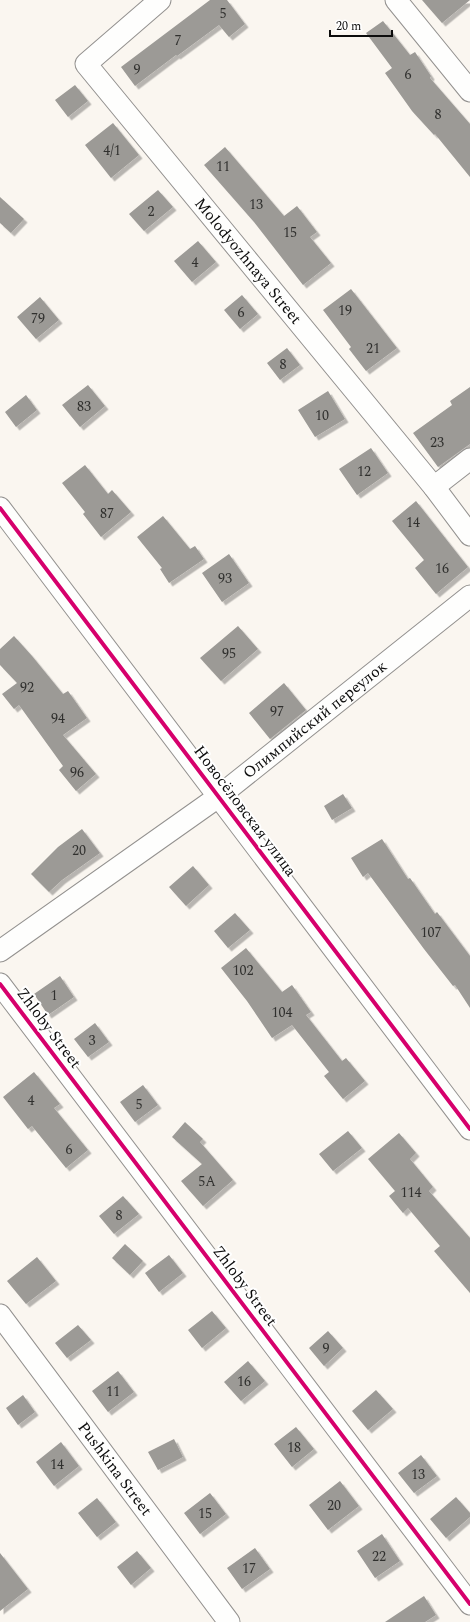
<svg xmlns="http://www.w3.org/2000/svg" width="470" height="1622" font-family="Spectral,serif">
<defs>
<filter id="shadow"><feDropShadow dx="3.5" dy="3.5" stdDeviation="0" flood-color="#0004"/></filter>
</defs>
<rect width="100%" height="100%" fill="#faf6f0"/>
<!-- building -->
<path fill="#9c9a96" filter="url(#shadow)" d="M210,0H227L245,24L229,37L219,25L177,56L176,55L135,86L121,67Z
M422,0H470L442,23Z
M383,21L410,55L415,52L431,76L430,78L470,124V177L435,134L434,135L412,111L385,73L392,68L366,33Z
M75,85L88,101L68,117L55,100Z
M113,123L139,155L111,178L85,145Z
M225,147L284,216L297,206L317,232L310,237L331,263L303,285L254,222L204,165Z
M158,190L173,207L144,231L129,214Z
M0,197L24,219L11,233L0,223Z
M198,241L216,262L192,282L174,261Z
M351,289L397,348L366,371L349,349L351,347L323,310Z
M242,295L258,314L240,329L224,310Z
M40,297L59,320L36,339L17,317Z
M287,348L300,365L280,380L267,363Z
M88,385L105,406L80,427L62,405Z
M470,387V444L438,467L413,433L452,405L450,401Z
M328,391L345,419L315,437L298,410Z
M26,395L37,410L16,427L5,412Z
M371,448L388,473L357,495L339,469Z
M85,465L108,494L112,490L131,512L101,537L83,514L85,512L62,483Z
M416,501L468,567L436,594L415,568L424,560L392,521Z
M163,516L190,549L195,546L204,559L169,583L160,569L162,568L137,537Z
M229,554L249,583L222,602L202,573Z
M238,626L258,649L221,681L200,658Z
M14,636L32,656L63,694L68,691L87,718L63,735L96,774L76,791L59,770L63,766L19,705L14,709L2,694L17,683L0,665V649Z
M284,683L306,710L270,739L249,713Z
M343,794L352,808L332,820L324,806Z
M82,829L100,853L62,880L49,892L31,874L58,847Z
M382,839L408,879L410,878L435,914L437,912L470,956V1008L455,985L453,986L424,949L368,873L363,877L351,858Z
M193,866L209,885L186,906L169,887Z
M235,913L250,930L228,948L214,931Z
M246,948L282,992L292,985L311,1012L306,1015L342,1061L346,1058L365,1081L343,1099L324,1076L329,1072L292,1025L272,1038L247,1001L221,968Z
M60,976L74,997L48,1015L34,994Z
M95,1023L109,1042L88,1057L74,1039Z
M34,1072L60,1104L54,1108L88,1150L66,1168L32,1126L28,1129L3,1097Z
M143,1085L158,1105L135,1122L120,1102Z
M185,1122L203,1139L200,1142L233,1180L203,1206L181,1181L202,1164L172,1137Z
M348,1131L362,1148L333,1171L319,1154Z
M399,1133L416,1153L410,1159L433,1187L429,1191L470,1238V1293L434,1251L440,1246L408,1208L403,1213L389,1196L395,1191L368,1159Z
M123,1196L139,1214L114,1234L99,1216Z
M125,1244L143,1261L130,1275L112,1258Z
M169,1255L183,1273L159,1292L145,1273Z
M37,1257L56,1281L26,1304L7,1281Z
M212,1311L226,1328L202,1348L188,1330Z
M78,1325L91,1340L67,1358L55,1343Z
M328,1331L343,1348L324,1366L309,1348Z
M248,1361L265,1381L241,1401L224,1382Z
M118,1371L134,1392L108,1412L92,1391Z
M376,1390L393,1409L368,1430L352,1411Z
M23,1395L35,1412L18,1425L6,1408Z
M296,1427L314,1449L292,1467L274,1444Z
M174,1439L183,1457L158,1470L148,1452Z
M61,1442L79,1466L54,1486L36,1462Z
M421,1455L437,1476L414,1493L398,1473Z
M340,1481L359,1506L328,1530L309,1505Z
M210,1493L226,1514L200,1534L184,1513Z
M456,1497L470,1513V1517L446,1538L430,1519Z
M97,1498L116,1522L97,1537L78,1513Z
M382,1534L400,1561L375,1578L357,1551Z
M255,1548L270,1569L242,1589L227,1568Z
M137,1551L151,1568L131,1585L117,1567Z
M0,1553L28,1589L0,1611Z
M424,1596L436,1615L425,1622H385Z"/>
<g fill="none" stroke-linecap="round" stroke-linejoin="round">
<defs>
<g id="minor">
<path id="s1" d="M160,0L86,64L434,487L470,535"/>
<path d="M396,0L470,91"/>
<path d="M434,487L470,459"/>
<path d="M0,508L470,1129"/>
<path id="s2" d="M0,951L218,797L470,596"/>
<path d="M0,984L470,1604"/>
<path id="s3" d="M0,1315L229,1622"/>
</g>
</defs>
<!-- minor casing -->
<use href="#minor" stroke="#93918f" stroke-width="23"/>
<!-- minor -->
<use href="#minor" stroke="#fefefd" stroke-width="21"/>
<defs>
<path id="cycleway" d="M0,508L470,1129
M0,984L470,1604"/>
</defs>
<!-- cycleway casing -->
<use href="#cycleway" stroke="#fff" stroke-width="6"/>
<!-- cycleway -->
<use href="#cycleway" stroke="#d6006c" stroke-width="4"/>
</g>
<g text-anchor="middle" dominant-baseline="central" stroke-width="4" stroke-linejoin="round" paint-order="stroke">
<!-- number labels -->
<g font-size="14" fill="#30302e">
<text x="223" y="13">5</text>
<text x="178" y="40">7</text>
<text x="137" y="69">9</text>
<text x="408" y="74">6</text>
<text x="438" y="114">8</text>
<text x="112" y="150">4/1</text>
<text x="223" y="166">11</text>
<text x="256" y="204">13</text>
<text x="151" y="211">2</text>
<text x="290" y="232">15</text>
<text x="195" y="262">4</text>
<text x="345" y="310">19</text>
<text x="241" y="312">6</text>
<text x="38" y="318">79</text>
<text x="373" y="348">21</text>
<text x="283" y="364">8</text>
<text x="84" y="406">83</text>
<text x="322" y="415">10</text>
<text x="437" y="442">23</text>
<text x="364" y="471">12</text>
<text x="107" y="513">87</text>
<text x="413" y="522">14</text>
<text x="442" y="568">16</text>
<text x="225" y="578">93</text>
<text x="229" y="653">95</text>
<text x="27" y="687">92</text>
<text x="277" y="711">97</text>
<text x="58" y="718">94</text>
<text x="77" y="772">96</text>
<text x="79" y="850">20</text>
<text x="431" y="932">107</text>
<text x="243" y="970">102</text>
<text x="54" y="995">1</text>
<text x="282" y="1012">104</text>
<text x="92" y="1040">3</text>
<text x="31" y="1100">4</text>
<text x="139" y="1104">5</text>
<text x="69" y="1149">6</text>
<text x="207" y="1181">5А</text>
<text x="411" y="1192">114</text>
<text x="119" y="1215">8</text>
<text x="326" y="1348">9</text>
<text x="244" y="1381">16</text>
<text x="113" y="1391">11</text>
<text x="294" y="1447">18</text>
<text x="57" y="1464">14</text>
<text x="418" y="1474">13</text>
<text x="334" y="1505">20</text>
<text x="205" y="1513">15</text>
<text x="379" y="1556">22</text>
<text x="249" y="1568">17</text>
</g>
<!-- street labels -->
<g font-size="16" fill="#0c0c0c" stroke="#fff">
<text stroke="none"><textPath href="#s1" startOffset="353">Molodyozhnaya Street</textPath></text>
<text stroke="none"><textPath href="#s2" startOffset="391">Олимпийский переулок</textPath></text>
<text transform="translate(245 811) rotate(53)">Новосёловская улица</text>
<text transform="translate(49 1028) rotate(53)">Zhloby Street</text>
<text transform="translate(245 1286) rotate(53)">Zhloby Street</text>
<text stroke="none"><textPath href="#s3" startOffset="192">Pushkina Street</textPath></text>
</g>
</g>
<!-- scale -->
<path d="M330 30v6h62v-6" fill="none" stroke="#0c0c0c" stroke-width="2"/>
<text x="336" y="30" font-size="12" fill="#0c0c0c" stroke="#ffffff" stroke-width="3" paint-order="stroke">20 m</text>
</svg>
